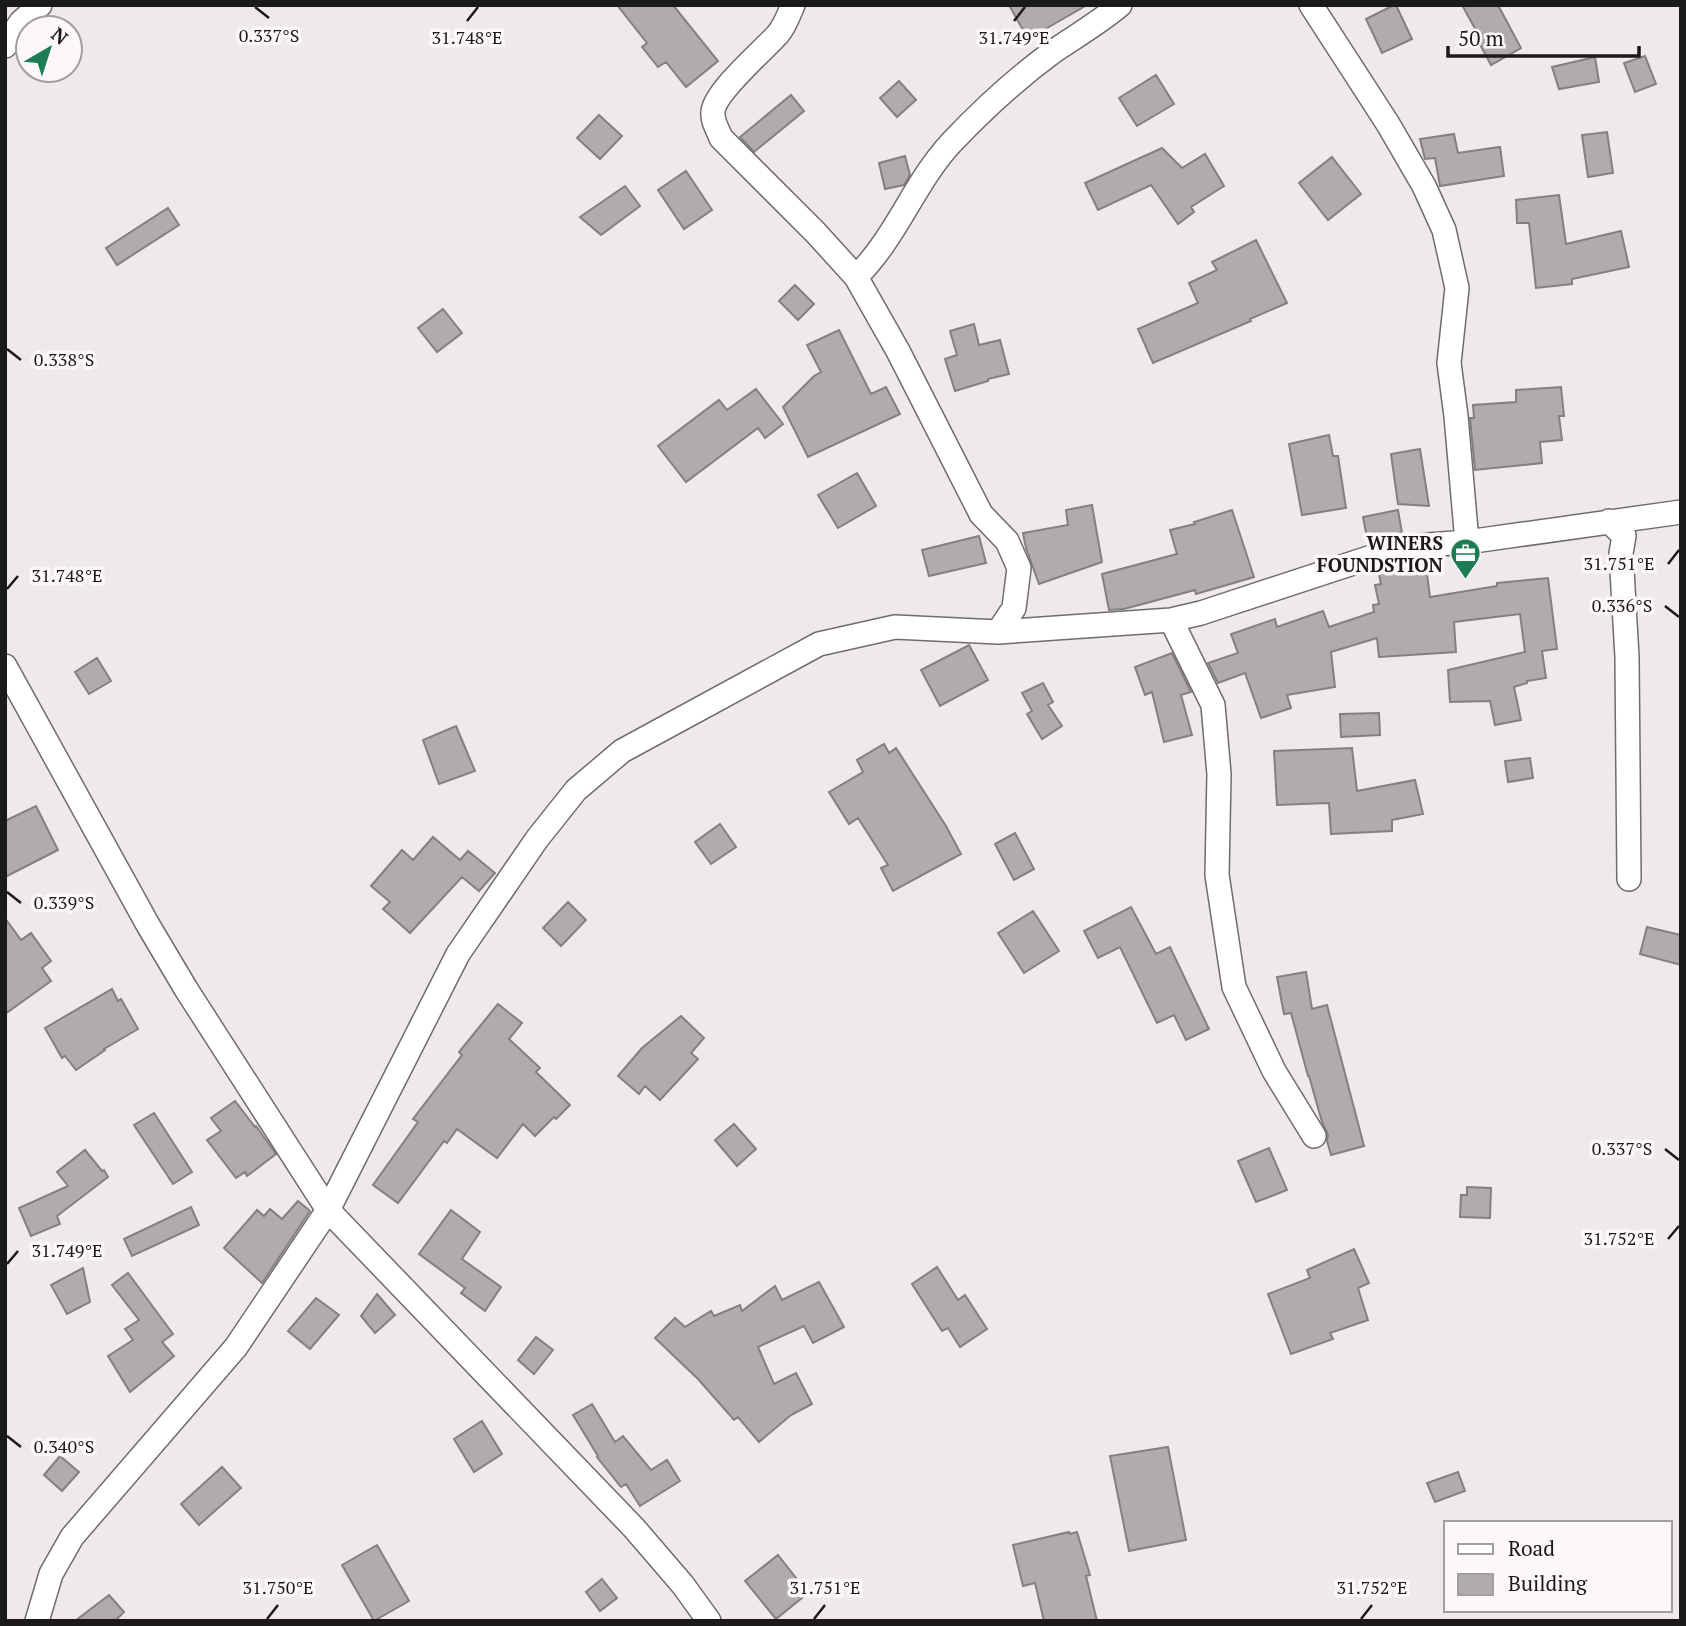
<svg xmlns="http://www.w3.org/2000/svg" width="1686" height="1626" font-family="'PT Serif',serif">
<rect width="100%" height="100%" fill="#efe9ed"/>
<!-- building -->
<path fill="#b0abae" stroke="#837f82" stroke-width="2" d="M617,5H673L718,61L686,87L666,62L658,67L642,47L647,43Z
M1009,5H1087L1028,39Z
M1394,5H1396L1412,39L1382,53L1366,19Z
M1462,5H1498L1521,48L1491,65L1475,35L1478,34Z
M1645,56L1656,84L1635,92L1624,63Z
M1595,57L1599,82L1559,89L1552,67Z
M1156,75L1174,104L1137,126L1119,98Z
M899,81L916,100L897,117L880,98Z
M791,95L804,111L754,152L740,137Z
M599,115L622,136L600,159L577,138Z
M1607,132L1613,173L1588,177L1582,135Z
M1454,134L1458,153L1500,147L1504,176L1440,186L1435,158L1425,159L1420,139Z
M1162,148L1182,168L1205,154L1224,186L1191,207L1194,212L1178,224L1151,185L1098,210L1085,183Z
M905,156L910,175L904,185L885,189L879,163Z
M1332,157L1361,194L1328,220L1299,183Z
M686,171L712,210L684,229L658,190Z
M625,186L640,206L601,235L580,217Z
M1559,195L1566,244L1621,231L1629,267L1572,279V284L1536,288L1529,223H1517L1516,200Z
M168,208L179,225L117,265L106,248Z
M1256,240L1287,303L1250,319L1251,321L1153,363L1138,329L1198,303L1189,283L1217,270L1212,262Z
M795,285L814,304L798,320L779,301Z
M443,309L462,333L437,352L418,328Z
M974,324L979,345L1000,340L1009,374L988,379V381L955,391L945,359L957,355L950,331Z
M839,330L871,394L886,387L900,414L808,457L783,407L814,376L821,372L807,345Z
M1561,387L1564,416H1559L1562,440L1540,442L1542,463L1475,470L1470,418H1474L1473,405L1516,402V390Z
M756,389L783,424L765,438L758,428L686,482L658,446L719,400L727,410Z
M1329,435L1333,456H1338L1346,508L1302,515L1289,444Z
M1420,449L1429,506L1398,504L1391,454Z
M857,473L876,506L838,528L818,495Z
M1092,505L1102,562L1039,584L1026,548L1023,533L1068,525L1066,510Z
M1232,510L1254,577L1196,594L1195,590L1124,609L1109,610L1102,574L1177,554L1170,530L1195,524L1194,522Z
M1398,510L1402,533L1368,543L1363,517Z
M979,536L986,563L929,576L922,550Z
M1423,559L1426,574H1427L1430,597L1497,586V583L1548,578L1557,649L1542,651L1546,678L1527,681V683L1514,687L1521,720L1495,725L1490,701L1450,702L1448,670L1525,652L1520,614L1454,622L1456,652L1379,657L1377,638L1331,652L1335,687L1287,695L1291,708L1261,718L1245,673L1218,683L1208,663L1238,653L1231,634L1275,619L1277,627L1323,611L1329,627L1374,612L1373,605L1379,604L1375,585L1381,584L1378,570L1405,561Z
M969,645L988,680L940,706L921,670Z
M1172,653L1191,692L1181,695L1192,735L1164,742L1152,692L1145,695L1135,667Z
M97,658L111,681L89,694L75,672Z
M1043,683L1053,702L1048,705L1062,726L1042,739L1027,714L1032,711L1022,693Z
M1379,713L1380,735L1341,737L1340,714Z
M456,726L475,771L439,784L423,740Z
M884,744L889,753L896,748L946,826L961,854L893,891L881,868L888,865L858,818L849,824L829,792L863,772L857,760Z
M1352,748L1357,791L1415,780L1423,814L1392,820V831L1331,834L1329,803L1277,805L1274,751Z
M1530,758L1533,778L1508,782L1505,761Z
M36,806L58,850L5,877V821Z
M720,824L736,847L711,864L695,842Z
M1015,833L1034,869L1014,880L995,844Z
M433,837L460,860L468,851L495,873L479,891L462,877L410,933L383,909L390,902L371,886L402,850L413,860Z
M568,902L586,920L561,946L543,928Z
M1131,907L1156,954L1170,947L1209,1029L1186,1040L1174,1015L1157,1023L1120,947L1098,958L1084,931Z
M1033,911L1059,951L1024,973L998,933Z
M5,918L21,940L31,933L51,961L42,968L51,981L5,1014Z
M1647,927L1681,935V965L1640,954Z
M1306,972L1312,1009L1327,1005L1364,1146L1331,1155L1327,1141L1328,1135L1322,1122L1309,1076H1308L1291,1013L1284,1014L1277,977Z
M112,989L118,1001L121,999L138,1029L104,1049L105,1050L76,1070L65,1056L62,1058L45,1028Z
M498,1004L522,1023L509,1039L540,1068L536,1072L570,1105L556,1119L554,1117L535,1136L523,1124L497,1158L457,1129L447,1143L444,1141L398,1203L373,1185L418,1122L413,1119L462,1055L459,1052Z
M681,1016L704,1038L691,1053L698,1059L660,1100L645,1086L639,1094L618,1076L642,1048Z
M235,1101L255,1127L256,1126L276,1154L247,1176L245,1172L236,1178L207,1140L221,1131L211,1118Z
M154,1113L192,1172L173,1184L134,1125Z
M734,1124L756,1149L737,1166L715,1140Z
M1269,1148L1287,1190L1256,1202L1238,1161Z
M85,1150L102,1171L104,1170L108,1177L57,1216L60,1224L31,1236L19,1208L68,1186L57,1172Z
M1467,1187L1491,1188L1490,1218L1460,1217L1461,1195H1467Z
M298,1201L310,1211L262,1283L224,1248L257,1210L264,1216L270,1209L282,1219Z
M191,1207L199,1225L132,1256L124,1239Z
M451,1210L480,1232L462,1259L501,1287L485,1311L461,1293L465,1288L419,1254Z
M1354,1249L1369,1283L1358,1288L1368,1320L1330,1333L1333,1339L1291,1354L1268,1294L1310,1278L1307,1270Z
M937,1267L958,1300L965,1295L987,1329L960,1347L948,1328L942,1331L912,1284Z
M83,1268L90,1302L67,1314L51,1285Z
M128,1273L173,1334L162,1342L174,1356L130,1392L108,1356L133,1340L125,1329L139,1320L112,1285Z
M819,1282L844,1327L813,1343L804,1326L758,1347L774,1384L796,1373L812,1404L791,1415L759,1442L738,1417L734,1420L698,1379L655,1338L675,1318L685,1327L711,1311L714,1316L740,1305L742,1311L775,1286L782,1300Z
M377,1294L395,1315L375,1333L361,1316Z
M316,1298L339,1315L310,1349L288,1331Z
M536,1337L553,1350L534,1374L518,1360Z
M592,1404L615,1442L623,1436L651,1470L667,1460L680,1481L640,1506L626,1484L621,1487L597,1457L598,1456L573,1415Z
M482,1421L502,1454L474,1472L454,1439Z
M1168,1447L1186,1540L1129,1551L1110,1456Z
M60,1456L79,1472L62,1491L44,1475Z
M222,1467L241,1488L199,1525L181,1504Z
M1458,1472L1465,1491L1435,1502L1427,1483Z
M1069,1532L1070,1534L1077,1532L1090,1575L1086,1576L1097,1621H1044L1035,1583L1023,1586L1013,1545Z
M377,1545L409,1601L374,1621L342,1565Z
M778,1555L808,1593L776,1619L745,1581Z
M602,1579L617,1598L600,1611L586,1592Z
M109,1595L124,1612L115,1621H75Z"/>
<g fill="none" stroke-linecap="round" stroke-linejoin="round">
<defs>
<path id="street" d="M793,5C789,14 785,26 778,34C764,50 714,92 713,112C712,121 718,130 721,138L816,233L856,277C896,238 914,183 951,143C983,109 1017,78 1054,51C1076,36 1100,22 1120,5
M1311,5L1388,124L1424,186L1444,230L1457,288L1449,363L1456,416L1467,542
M5,46L21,22L40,5
M856,277L898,351L981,514L1007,541L1019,568L1014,608L998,632
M1609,521L1624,536L1621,553L1627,657L1629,879
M1171,620L1213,705L1219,774L1217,875L1234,987L1274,1071L1314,1136
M5,666L148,925L186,989L328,1210L634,1528L683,1585L709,1621
M37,1621L51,1574L72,1537L236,1347L328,1210L458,954L537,839L576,790L622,751L819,644L895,627L998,632L1171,620L1201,613L1402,547L1467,542L1681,512"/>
</defs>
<!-- street casing -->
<use href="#street" stroke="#706b6e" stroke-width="26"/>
<!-- street -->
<use href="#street" stroke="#fff" stroke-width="23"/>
</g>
<!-- ticks -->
<path fill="none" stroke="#1b191a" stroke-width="2.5" d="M255,7L269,18M467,21L478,7M1014,21L1025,7M7,349L21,360M1668,564L1679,550M7,589L18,576M1665,606L1679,617M7,892L21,903M1665,1149L1679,1160M1668,1239L1679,1226M7,1264L18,1251M7,1436L21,1447M267,1619L278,1605M814,1619L825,1605M1361,1619L1372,1605"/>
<!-- icons -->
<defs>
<symbol id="office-pin" viewBox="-11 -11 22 30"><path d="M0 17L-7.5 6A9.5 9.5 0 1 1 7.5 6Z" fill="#1c7c53" stroke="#fcf7fa"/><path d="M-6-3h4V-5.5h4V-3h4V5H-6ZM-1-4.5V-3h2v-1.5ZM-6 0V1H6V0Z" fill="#fff"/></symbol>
</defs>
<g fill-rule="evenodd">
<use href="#office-pin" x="1448" y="536" width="35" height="47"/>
</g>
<g text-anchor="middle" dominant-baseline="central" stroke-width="7" stroke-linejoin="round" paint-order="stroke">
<!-- poi labels -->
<g font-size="19" font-weight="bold" fill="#1b191a" stroke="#fcf7fa" text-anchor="end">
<text x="1443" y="542">WINERS<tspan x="1443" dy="22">FOUNDSTION</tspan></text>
</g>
</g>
<g font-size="18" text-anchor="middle" fill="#1b191a" stroke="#fcf7fa" stroke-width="7" stroke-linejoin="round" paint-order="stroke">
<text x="269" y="42">0.337°S</text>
<text x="467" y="44">31.748°E</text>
<text x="1014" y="44">31.749°E</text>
<text x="64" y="366">0.338°S</text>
<text x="1619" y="570">31.751°E</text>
<text x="67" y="582">31.748°E</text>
<text x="1622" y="612">0.336°S</text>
<text x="64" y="909">0.339°S</text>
<text x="1622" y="1155">0.337°S</text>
<text x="1619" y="1245">31.752°E</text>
<text x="67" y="1257">31.749°E</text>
<text x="64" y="1453">0.340°S</text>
<text x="278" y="1594">31.750°E</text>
<text x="825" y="1594">31.751°E</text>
<text x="1372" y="1594">31.752°E</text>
</g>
<!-- border -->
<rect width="1686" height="1626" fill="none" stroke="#1b191a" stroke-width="14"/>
<!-- legend -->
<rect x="1444" y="1521" width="228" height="91" fill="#fcf7fa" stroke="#a29ea0" stroke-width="2"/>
<rect x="1458" y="1544" width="35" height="10" fill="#ffffff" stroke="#a29ea0" stroke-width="2"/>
<text x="1508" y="1556" font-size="21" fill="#1b191a">Road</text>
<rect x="1458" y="1574" width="35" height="21" fill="#b0abae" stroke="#a29ea0" stroke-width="2"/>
<text x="1508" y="1591" font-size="21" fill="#1b191a">Building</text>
<!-- north arrow -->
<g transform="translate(49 49) rotate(39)"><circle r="33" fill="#fcf7fa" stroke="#a29ea0" stroke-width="2"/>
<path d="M0-5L12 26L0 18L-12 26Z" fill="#1c7c53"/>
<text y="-10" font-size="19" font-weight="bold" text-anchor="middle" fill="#1b191a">N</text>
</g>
<!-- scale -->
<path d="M1448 46v10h191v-10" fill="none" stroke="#1b191a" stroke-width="3.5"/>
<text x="1458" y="46" font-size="21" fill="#1b191a" stroke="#fcf7fa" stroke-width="5" paint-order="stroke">50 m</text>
</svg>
